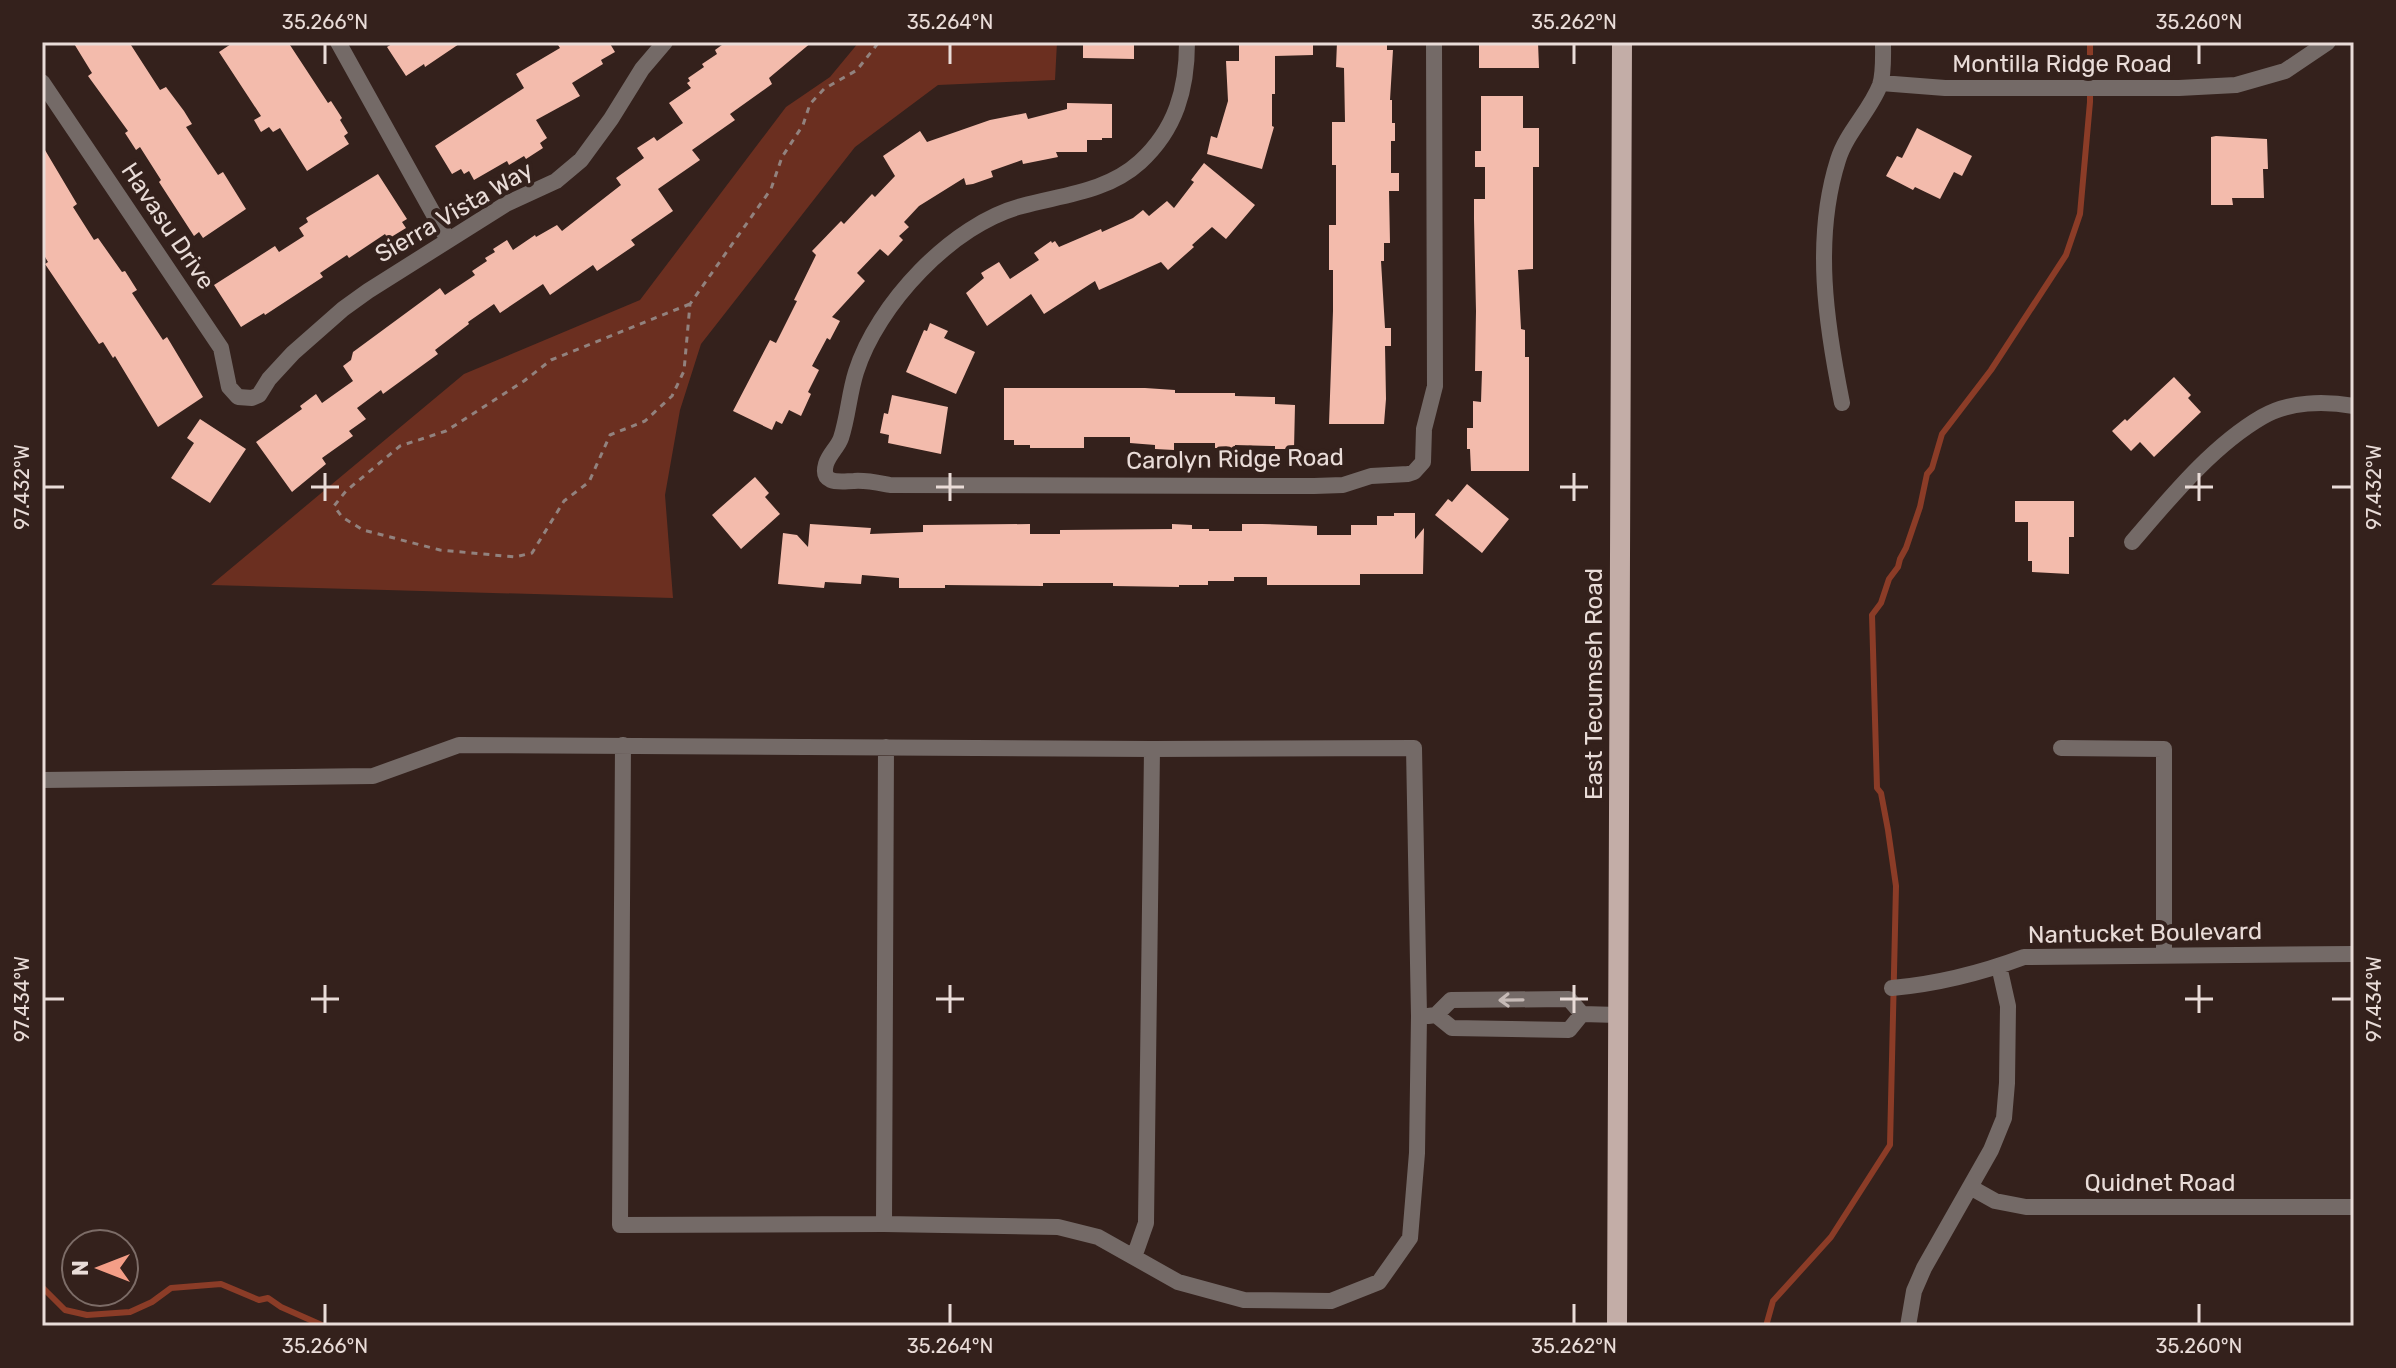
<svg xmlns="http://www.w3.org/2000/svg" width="2396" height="1368" font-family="Rubik,sans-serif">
<rect width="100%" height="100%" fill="#34211c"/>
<!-- green -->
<path fill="#6b2f20" d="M859,42H1057L1055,80L938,85L855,147L701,344L680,410L665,495L673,598L211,585L464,374L640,300L786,107L830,77Z"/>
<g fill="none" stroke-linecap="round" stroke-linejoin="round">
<!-- stream -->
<path stroke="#8b3c27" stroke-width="6" d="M42,1287L65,1310L87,1315L130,1312L152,1302L171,1288L221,1284L259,1300L268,1298L281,1307L324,1326
M1766,1326L1773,1301L1831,1237L1890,1145L1896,886L1888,830L1881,793L1877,788L1872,615L1881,603L1889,579L1898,567L1900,559L1906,548L1920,507L1927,474L1932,468L1942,434L1991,370L2066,255L2080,214L2090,102V42"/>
</g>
<!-- building -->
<path fill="#f3bbac" d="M73,42H129L160,90L166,87L184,111L192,124L186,127L218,175L223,172L246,209L203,238L199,232L194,236L159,182L161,180L140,147L136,150L125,133L128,131L88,76L92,73Z
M234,42H288L328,103L331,101L342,118L340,120L348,133L344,136L349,144L307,171L280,128L273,132L269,127L261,132L254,120L261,116L219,52Z
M395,42H462L425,67L424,64L406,76L387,47Z
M556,42H609L615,52L601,60L603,64L572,83L580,96L536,120L547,138L540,143L543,148L526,159L524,156L509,165L507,161L474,180L469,171L464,174L461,169L452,174L435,146L524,88L516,74L560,48Z
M726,42H812L769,78L772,84L730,114L735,120L692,150L700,160L658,189L673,211L631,240L635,245L597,271L593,265L550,295L543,284L500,313L494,304L468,322L469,324L435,350L438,354L383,394L381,390L357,408L366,419L349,431L353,436L322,458L326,464L292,492L256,442L302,409L300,406L316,394L322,403L353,381L343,366L351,360L353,352L440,288L445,295L475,275L472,271L487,261L485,258L495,252L493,249L507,240L513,250L535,235L536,237L557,225L562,231L621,185L616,178L644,158L637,148L654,137L657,141L683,123L669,103L691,88L687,83L690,81L688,78L704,67L702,64L717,54L715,50Z
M1083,42H1134V59L1083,58Z
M1239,42H1313V55L1275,56V94H1272V126L1274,127L1262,169L1207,154L1211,136L1217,138L1228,101L1226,61H1239Z
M1337,42H1387V50H1393L1390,100H1392V123H1395V141H1391V173H1399V191H1389L1390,243H1384V261H1381L1385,328H1391V346H1385L1386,399L1384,424H1329L1333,311V270H1329V225H1336V165H1332V122H1345L1344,68L1336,67Z
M1479,42H1538L1539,68H1479Z
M1481,96H1523V128H1539V167H1533V269L1518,270L1521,329L1525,330V357H1529V471H1471L1470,449H1467V428H1473V401L1481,402L1482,371H1475L1476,311L1474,219V199H1485V167H1475V151H1481Z
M1067,103L1112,104V138H1102V140H1087V152H1056L1058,157L1023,164L1022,160L991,171L993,177L973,184L966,185L964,178L919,206L904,222L909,227L899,236L903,240L888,256L880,249L857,273L865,281L832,317L840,321L830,340L827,338L812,366L819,370L808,392L811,394L801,416L789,410L782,424L776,421L772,430L733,411L770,340L776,343L797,301L794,300L816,255L812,251L841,221L844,224L872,194L875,197L895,176L883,156L920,131L927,142L990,120L1026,113L1028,119L1067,109Z
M1917,128L1972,156L1962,176L1954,172L1940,199L1915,187L1913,190L1886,176L1897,156L1902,158Z
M2216,136L2267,139L2268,169H2263L2264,198H2232L2233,205H2211V137Z
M42,145L77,204L73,207L94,240L98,238L122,272L125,271L137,290L132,293L163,340L167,337L203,397L158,427L115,356L113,358L103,342L99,344L45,264L48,262L42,252Z
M1204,163L1255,205L1226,239L1212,227L1192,245L1194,247L1168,270L1161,262L1099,290L1095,281L1044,314L1031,294L987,326L966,293L984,278L981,273L999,262L1010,279L1039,260L1034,253L1051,241L1052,243L1055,241L1059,247L1101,229L1102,232L1133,218L1143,210L1149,216L1167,201L1174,208L1194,182L1191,180Z
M378,174L407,219L402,222L406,228L388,239L385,234L349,258L347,255L320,273L323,277L265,315L264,313L241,327L214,285L275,246L279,252L304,236L299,228L308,222L306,218Z
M930,323L948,331L944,338L975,352L956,394L906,372L924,330L927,331Z
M2174,377L2191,395L2188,398L2201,412L2154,457L2140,442L2131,451L2112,431L2125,419L2127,421Z
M1004,388H1145L1175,390V393H1235V396L1275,397V404L1295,405L1294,449H1275V446L1235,445V448H1215V443H1174V450L1155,449V445L1130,443V437H1084V448H1030V445H1014V440H1004Z
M892,395L948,407L941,454L888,443L889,435L880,433L884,413L888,414Z
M200,419L246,449L210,503L171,478L194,443L187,438Z
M755,477L769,493L765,497L780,514L741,549L712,515Z
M1467,484L1509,519L1482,553L1435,515L1448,499L1452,502Z
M2015,501H2074V537H2069V574L2032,572V561H2028V522H2015Z
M1394,513H1415V539L1424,528L1423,574H1360V585H1267V577H1234V581H1208V585H1179V587L1113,586V583H1043V586L945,585V588H899V578L862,575L861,584L825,582L824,588L778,584L783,533L797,535L808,547L810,524L871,528L870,534L923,532V525L1030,524V534H1060V530L1172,529V524L1192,525V529H1209V531H1242V524H1262L1317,526V535H1351V525H1377V516H1394Z"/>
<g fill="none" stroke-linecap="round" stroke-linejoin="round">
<!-- path -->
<path stroke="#92827e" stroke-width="3" stroke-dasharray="6 6" stroke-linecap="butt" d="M690,304L551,360L524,381L446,431L400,446L346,491L334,506L342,517L363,530L440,550L515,557L532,553L564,501L589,482L610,435L645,421L672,396L684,371L690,304L771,189L782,157L803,125L810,104L824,89L857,70L879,42"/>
<!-- minor -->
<path stroke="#746a67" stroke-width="16" d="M338,42L448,240
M1187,42C1187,89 1176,129 1140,162C1107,192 1062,195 1022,206C952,224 877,305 856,372C849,394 848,417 841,438C838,447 829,454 826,464C820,486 842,481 854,481C866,480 879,483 890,485L1314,486L1343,485L1371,476L1408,474L1414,472L1423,462L1424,429L1435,386L1434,42
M42,82L221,348L229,387L238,397L252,398L259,395L269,379L293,353L343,309L368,291L506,204L556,181L581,160L611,119L642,69L665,42
M1881,83L1945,88H2179L2236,85L2285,71L2328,42
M1842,403C1826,324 1813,239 1838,160C1846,133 1870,111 1880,85C1884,73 1883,55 1883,42
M2132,542C2170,498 2212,446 2262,417C2289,401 2325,401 2354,406
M2061,748L2164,749V955
M42,780L373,776L459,745L1152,749L1414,748L1419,1016L1417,1153L1410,1238L1379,1282L1331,1301L1244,1300L1178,1282L1098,1237L1058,1227L884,1224L620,1225L623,745
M1892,988C1937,984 1981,973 2024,957L2354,954
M1436,1015L1451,1000L1569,999L1582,1014L1618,1015
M1428,1016L1436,1015L1452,1028L1569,1030L1582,1014
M1970,1187L1995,1201L2026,1207H2354
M884,1224L886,747
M1134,1257L1146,1223L1152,749
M1908,1326L1914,1291L1924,1268L1991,1150L2004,1118L2007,1083L2008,1006L1999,966"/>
<!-- primary -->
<path stroke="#c3ada7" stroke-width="20" d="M1617,1326L1622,42"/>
</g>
<!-- one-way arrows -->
<defs><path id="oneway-shaft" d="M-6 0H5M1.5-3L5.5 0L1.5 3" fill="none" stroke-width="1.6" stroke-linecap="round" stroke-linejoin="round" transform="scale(2)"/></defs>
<use stroke="#c6bab6" href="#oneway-shaft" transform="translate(1511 1000) rotate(179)"/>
<!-- ticks -->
<path fill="none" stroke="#e9dcd8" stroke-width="3" d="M325,44V64M950,44V64M1574,44V64M2199,44V64M325,473V501M950,473V501M1574,473V501M2199,473V501M44,487H64M311,487H339M936,487H964M1560,487H1588M2185,487H2213M2332,487H2352M325,985V1013M950,985V1013M1574,985V1013M2199,985V1013M44,999H64M311,999H339M936,999H964M1560,999H1588M2185,999H2213M2332,999H2352M325,1304V1324M950,1304V1324M1574,1304V1324M2199,1304V1324"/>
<g text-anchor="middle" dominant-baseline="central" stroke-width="8" stroke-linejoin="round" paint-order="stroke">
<!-- street labels -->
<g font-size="24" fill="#e9dcd8" stroke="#34211c">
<text x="2062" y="64">Montilla Ridge Road</text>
<text transform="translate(454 212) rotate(-30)">Sierra Vista Way</text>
<text transform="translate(168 226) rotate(56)">Havasu Drive</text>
<text transform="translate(1235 459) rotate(-1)">Carolyn Ridge Road</text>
<text transform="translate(1594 684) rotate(-90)">East Tecumseh Road</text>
<text transform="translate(2145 933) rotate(-1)">Nantucket Boulevard</text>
<text x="2160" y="1183">Quidnet Road</text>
</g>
</g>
<!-- border -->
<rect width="2396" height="1368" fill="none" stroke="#34211c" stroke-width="88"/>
<!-- north arrow -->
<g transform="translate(100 1268) rotate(270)"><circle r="38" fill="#34211c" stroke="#7c6c67" stroke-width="2"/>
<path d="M0-6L14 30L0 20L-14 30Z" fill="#f49e87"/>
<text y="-12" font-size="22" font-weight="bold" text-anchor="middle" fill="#e9dcd8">N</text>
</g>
<rect x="44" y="44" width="2308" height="1280" fill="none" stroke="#e9dcd8" stroke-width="3"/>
<g font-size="20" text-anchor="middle" fill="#e9dcd8">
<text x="325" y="29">35.266°N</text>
<text x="950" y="29">35.264°N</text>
<text x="1574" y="29">35.262°N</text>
<text x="2199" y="29">35.260°N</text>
<text transform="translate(2374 487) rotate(-90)" y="7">97.432°W</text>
<text transform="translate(22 487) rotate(-90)" y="7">97.432°W</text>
<text transform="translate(2374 999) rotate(-90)" y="7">97.434°W</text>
<text transform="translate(22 999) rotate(-90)" y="7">97.434°W</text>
<text x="325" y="1353">35.266°N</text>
<text x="950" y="1353">35.264°N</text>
<text x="1574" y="1353">35.262°N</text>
<text x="2199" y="1353">35.260°N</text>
</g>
</svg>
